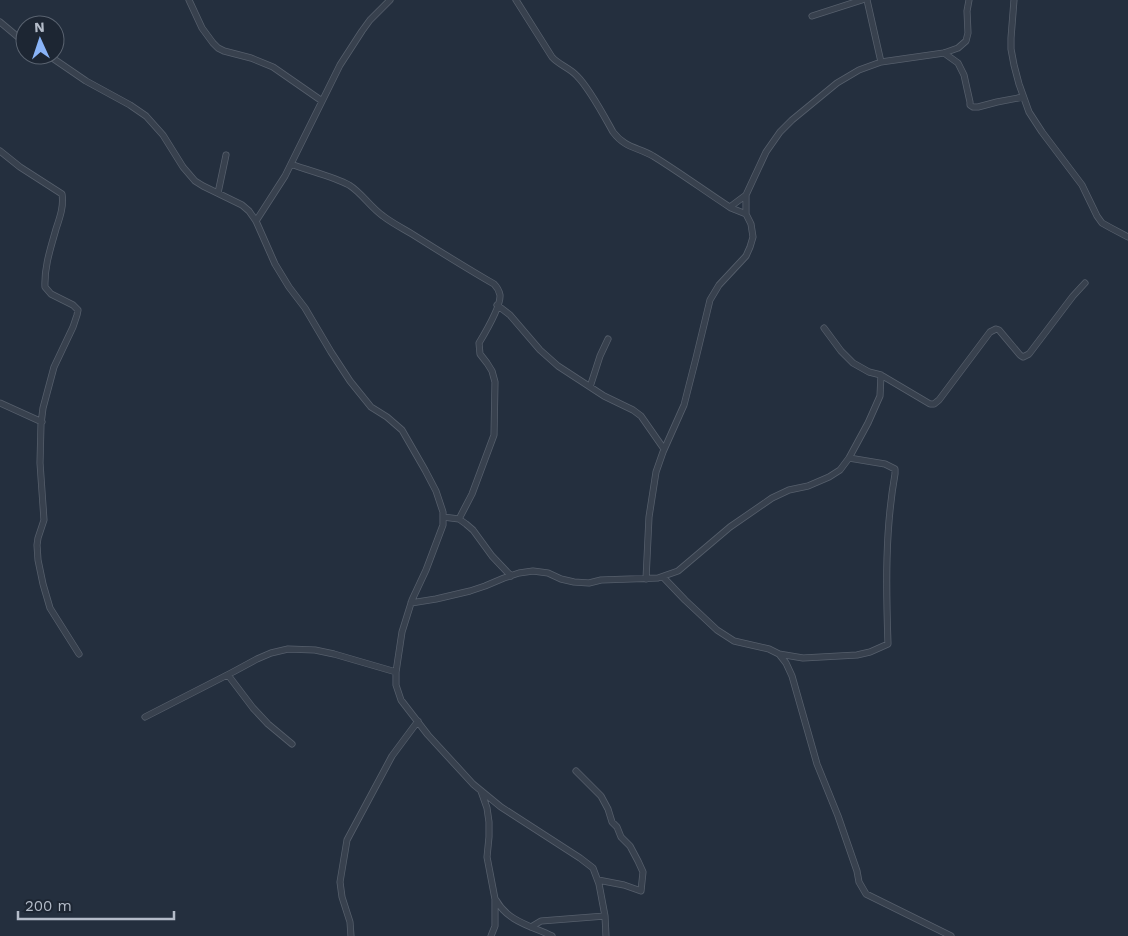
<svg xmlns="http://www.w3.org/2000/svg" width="1128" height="936" font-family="'Work Sans',sans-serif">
<rect width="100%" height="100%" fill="#242f3e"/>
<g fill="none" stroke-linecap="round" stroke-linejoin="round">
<defs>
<path id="minor" d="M189,0L202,28L213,43L218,48L224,51L251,58L273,67L322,101
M516,0L552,57C559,65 570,68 577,76C590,89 604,116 613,132C625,148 637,147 653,156C679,172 705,191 731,208L746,214
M867,0L881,62
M1014,0L1011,38V49L1014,65L1019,84L1029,112L1042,132L1082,185L1097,216L1102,223L1111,228L1128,237
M812,16L862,0
M0,22L18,37L25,41
M944,53L958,63L964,75L970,102V105L973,107H978L997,102L1023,97
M48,55L86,81L130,105L146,116L163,135L183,167L195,181L203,186L242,205L249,211L256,221L275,264L289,287L305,308L331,352L350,381L371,407L387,417L402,430L425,470L436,491L443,512V525L426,570L412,600L402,632L396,672V685L401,700L428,735L473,784L501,807L580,858L593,868L599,884L605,916L606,936
M0,151L20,167L62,194C64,206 60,217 56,229C51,247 44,267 45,287L51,294L73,305L78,310L77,315L73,327L54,367L43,408L41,424L40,463L44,520L38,538L37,545L38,560L43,584L50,608L79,654
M291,164C309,171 332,176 349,185C362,193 370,207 383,216C392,223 402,228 412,234C439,251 466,268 494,284C497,287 499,290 500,295C501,306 485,333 479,343L480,354L487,363L492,371L495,382L494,435L472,494L459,519
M218,193L226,155
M730,207L746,195
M256,221L285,176L340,65L362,31L370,20L390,0
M497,305L510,315L540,350L558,366L604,396L633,410L641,416L664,449
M824,328L841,351L853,363L869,372L881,375L930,404H934L939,400L990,332L996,329L999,330L1020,355L1023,357L1029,354L1073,296L1085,283
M590,387L600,356L608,339
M0,403L42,422
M443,517L459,519L466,524L473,530L492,556L511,576
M663,577L685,600L717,630L734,641L769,649L779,654L786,663L792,676L817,764L838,816L857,871L859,882L866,894L951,936
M646,579L649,517L656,472L663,452L684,405L696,358L710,300L719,285L746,256L750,247L753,237L751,224L746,214V195L766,152L780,132L792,120L837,83L859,70L881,62L944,53L958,48L966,41L968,33L967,11L969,0
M411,603L436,599L470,591L485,586L504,578L519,573L533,571L548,573L561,579L574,582L589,583L601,580L658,578L678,571L730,527L772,498L789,490L808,486L829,477L840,470L849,458L868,423L880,396L881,375
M779,654L803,658L857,655L870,652L888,644C886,587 885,530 895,474V469L885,464L849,458
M228,675L253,708L268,724L292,744
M145,717L233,672L257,659L271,653L288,649L315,650L334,654L396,672
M576,771L601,796L608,809L612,822L617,827L621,837L630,846L638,861L643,872L641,891L624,885L598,880
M481,791L487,808L489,822V837L487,857L495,899V926L491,936
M496,900C508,922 532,926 552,936
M531,927L541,921L605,916
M351,936L350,922L342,897L340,882L347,840L392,756L418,721"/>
</defs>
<!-- minor casing -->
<use href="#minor" stroke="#565f6c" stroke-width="7"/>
<!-- minor -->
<use href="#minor" stroke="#38414e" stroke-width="5.5"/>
</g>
<!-- north arrow -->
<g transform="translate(40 40) rotate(357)"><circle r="24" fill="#1d2633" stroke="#59626f"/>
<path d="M0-4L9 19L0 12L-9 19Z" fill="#8ab4f8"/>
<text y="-8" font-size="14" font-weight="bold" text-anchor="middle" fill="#b4bcc9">N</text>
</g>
<!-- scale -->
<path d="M18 911v8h156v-8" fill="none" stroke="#b4bcc9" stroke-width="2.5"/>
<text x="25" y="911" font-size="15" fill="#b4bcc9" stroke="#1d2633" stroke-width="4" paint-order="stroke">200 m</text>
</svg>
